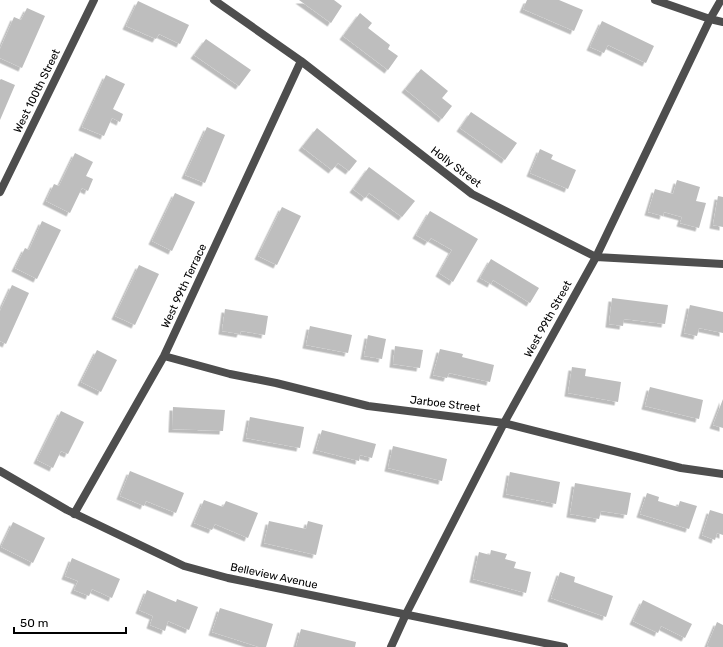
<svg xmlns="http://www.w3.org/2000/svg" width="723" height="647" font-family="Rubik,sans-serif">
<defs>
<filter id="shadow"><feDropShadow dx="-3.5" dy="3.5" stdDeviation="0" flood-color="#0004"/></filter>
</defs>
<rect width="100%" height="100%" fill="#fff"/>
<!-- building -->
<path fill="#bebebe" filter="url(#shadow)" d="M299,0H334L342,6L331,23Z
M527,0H559L583,10L574,31L523,9Z
M138,1L189,25L180,44L159,34L156,39L126,26Z
M27,8L45,16L22,68L0,58V49L14,17L21,20Z
M360,13L372,23L368,28L390,45L388,49L398,56L388,70L343,36Z
M602,21L654,46L646,63L608,45L604,53L590,47Z
M206,39L251,70L239,86L194,55Z
M421,69L448,91L442,98L452,106L442,119L405,89Z
M106,75L125,84L113,109L123,114L120,122L112,118L104,136L82,127Z
M1,79L15,85L0,120V80Z
M471,112L517,143L505,160L460,128Z
M207,127L225,135L205,183L185,175Z
M317,128L357,161L349,171L338,163L332,170L302,147Z
M540,149L553,155L551,159L576,170L568,189L530,173Z
M75,153L93,162L86,176L93,179L88,191L82,188L70,213L46,201L54,184L59,186Z
M369,167L415,201L402,217L369,193L365,198L353,189Z
M677,180L700,187L696,201L706,203L699,228L680,223L682,217L664,212L663,216L648,212L655,189L673,194Z
M175,193L195,202L172,251L152,241Z
M718,196L723,197V227L713,225Z
M282,207L301,216L277,265L258,256Z
M430,211L478,239L453,282L439,273L452,250L431,238L428,242L416,235Z
M42,221L61,230L37,279L15,268L25,248L29,250Z
M491,259L539,288L530,303L493,280L491,284L480,278Z
M139,265L159,274L135,325L115,316Z
M12,285L29,293L6,344L0,341V311Z
M612,298L668,305L665,324L624,319L623,326L609,324Z
M690,305L723,312V333L699,328L697,336L684,333Z
M225,309L268,316L265,335L241,331L240,334L222,331Z
M310,326L352,335L348,353L306,345Z
M368,335L386,339L382,359L364,356Z
M395,346L423,350L420,368L393,364Z
M440,349L463,354L462,357L494,365L490,382L449,373L447,378L433,375Z
M97,350L117,360L101,392L81,382Z
M572,367L586,369L585,376L621,382L618,402L568,393Z
M650,387L703,400L699,419L645,406Z
M723,399V428L713,425Z
M173,407L225,410L223,431L172,429Z
M61,411L84,422L68,454L61,451L53,468L37,460Z
M250,417L304,427L300,448L246,438Z
M322,430L376,444L372,458L360,455L359,461L316,450Z
M393,446L447,459L442,481L388,468Z
M130,471L184,493L176,513L146,501L144,506L120,496Z
M510,472L560,482L556,504L506,494Z
M575,483L631,493L627,515L601,511L599,519L570,514Z
M647,493L659,497L658,501L678,507L680,501L697,506L689,529L640,514Z
M204,500L223,507L226,501L258,513L248,538L215,524L212,530L194,523Z
M710,510L723,514V535L717,533L715,540L702,535Z
M269,521L306,529L308,521L323,525L316,555L264,543Z
M13,522L45,538L33,563L1,547Z
M491,550L507,554L505,559L516,562L514,568L531,572L526,593L473,579L479,552L490,555Z
M72,558L120,579L112,598L92,589L89,596L74,590L78,581L65,576Z
M560,572L575,577L574,582L613,596L606,617L551,598Z
M147,590L176,602L177,599L198,607L189,630L168,621L165,631L150,625L153,616L139,610Z
M643,600L692,624L685,638L661,626L658,633L633,621Z
M220,608L273,624L266,647H259L212,632Z
M717,622L723,625V647H710L707,646Z
M301,629L356,642L355,647H296Z"/>
<g fill="none" stroke-linecap="round" stroke-linejoin="round">
<!-- street -->
<path stroke="#4e4e4e" stroke-width="8" d="M214,0L301,61L472,194L596,257L723,264
M655,0L710,19L723,22
M0,192L94,0
M164,356L230,374L276,383L368,406L504,423L681,468L723,474
M0,471L67,510L184,566L228,578L564,647
M74,514L164,356L301,61
M391,647L406,614L504,423L596,257L710,19L721,0"/>
</g>
<g text-anchor="middle" dominant-baseline="central" stroke-width="3" stroke-linejoin="round" paint-order="stroke">
<!-- street labels -->
<g font-size="11" fill="#000" stroke="#fff">
<text transform="translate(37 91) rotate(-64)">West 100th Street</text>
<text transform="translate(456 167) rotate(37)">Holly Street</text>
<text transform="translate(184 286) rotate(-65)">West 99th Terrace</text>
<text transform="translate(548 319) rotate(-61)">West 99th Street</text>
<text transform="translate(445 404) rotate(7)">Jarboe Street</text>
<text transform="translate(274 576) rotate(12)">Belleview Avenue</text>
</g>
</g>
<!-- scale -->
<path d="M14 627v6h112v-6" fill="none" stroke="#000000" stroke-width="2"/>
<text x="20" y="627" font-size="12" fill="#000000" stroke="#ffffff" stroke-width="3" paint-order="stroke">50 m</text>
</svg>
